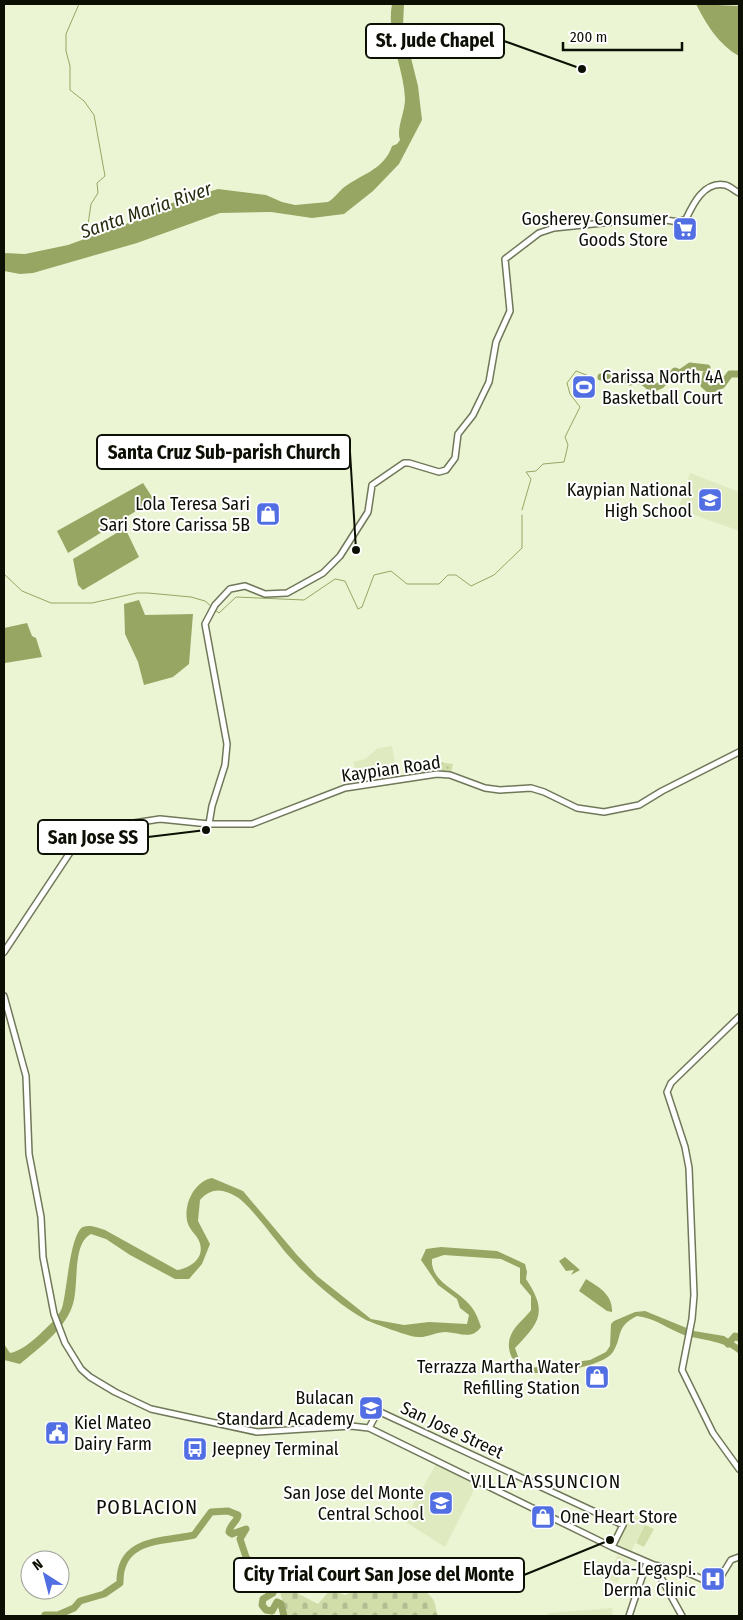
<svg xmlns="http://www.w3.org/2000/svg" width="743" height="1620" font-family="'Fira Sans Condensed',sans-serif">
<defs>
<pattern id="cemetery-stones" width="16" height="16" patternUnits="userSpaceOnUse" patternTransform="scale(1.25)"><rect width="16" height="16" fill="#d1deaa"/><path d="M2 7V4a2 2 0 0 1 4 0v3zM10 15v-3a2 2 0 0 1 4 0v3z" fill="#b2bd91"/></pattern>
<pattern id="park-dots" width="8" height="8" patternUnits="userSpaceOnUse" patternTransform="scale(1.25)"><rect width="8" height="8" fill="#d1deaa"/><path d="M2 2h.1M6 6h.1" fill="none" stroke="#b2bd91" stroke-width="1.8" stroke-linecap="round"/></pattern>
</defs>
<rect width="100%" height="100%" fill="#ecf5d3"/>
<!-- built -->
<path fill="#dfeac0" d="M690,473L739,492V531L678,509Z
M392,746L395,763L374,776L370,771L357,774L353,762L365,759L378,748Z
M436,1464L477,1484L445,1547L404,1521Z
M633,1514L647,1522L631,1551L616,1543Z
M618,1555L629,1561L617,1583L606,1577Z
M612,1608L613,1616H546L549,1613Z"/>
<!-- cemetery -->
<path fill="url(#cemetery-stones)" d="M380,1580C397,1580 425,1584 434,1601C436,1605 436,1612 438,1616H286L278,1583L318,1604L330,1590L345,1595Z"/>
<!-- park -->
<path fill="url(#park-dots)" d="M430,761L453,764L451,772L435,770L412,774L414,766Z"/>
<!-- pitch -->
<path fill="#d1deaa" d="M581,378L590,380L587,397L577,395Z
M645,1525L654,1529L644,1547L636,1543Z"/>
<!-- water -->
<path fill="#97a663" d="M392,4H404L403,26L418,86L422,120L399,164L373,191L344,214L312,218L271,212L220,213L137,243L33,273L20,274L4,271V253L25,254L68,245L142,218L159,207L218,189L266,195L282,202L295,205L328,202C333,199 337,194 342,189C358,175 384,171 392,146L397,144L400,140C396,128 405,113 405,99C404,67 386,38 392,4Z
M696,4L738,6L739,56C719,45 706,24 696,4Z
M143,483L154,500L68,553L57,531Z
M125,528L139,557L83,590L78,585L73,559Z
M139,600L145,615L193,614L189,664L173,677L144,685L138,662L125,634L124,604Z
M27,623L32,636L36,638L42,657L5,663L4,628Z
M212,1178L243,1191L297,1255L317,1276L371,1319L404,1325L429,1322L467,1324L469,1315L460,1308L457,1299L438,1285L421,1260L426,1249L441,1247L497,1251L525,1264L527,1272L526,1279C548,1312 540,1322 515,1348L520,1362L530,1368L590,1360L606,1352L610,1346L611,1324L614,1321L635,1312L645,1311L694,1331L724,1336L738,1345L739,1354C726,1341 701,1340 684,1335C668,1329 655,1318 637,1316C615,1327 623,1336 613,1352C602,1368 547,1374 529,1373C512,1366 503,1347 513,1331C517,1324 526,1317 531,1310V1296L520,1283V1268L501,1259L444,1255L432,1259C430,1281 456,1289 468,1303C475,1310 478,1318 481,1327C472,1340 460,1333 446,1332C436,1332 427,1338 417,1337C410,1337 373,1323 366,1320C340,1306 307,1277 287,1254C276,1241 250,1205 237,1197C223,1189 212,1187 200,1200L198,1221L210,1244L202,1264L189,1279H175L130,1255L106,1239L91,1234C71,1244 80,1287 72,1307C63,1331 39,1348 20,1364L4,1360V1344L10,1353C21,1351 31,1342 39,1335C46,1328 58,1318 62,1308C67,1292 70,1233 83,1227C90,1224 99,1228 105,1230L177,1270C191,1268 206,1257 199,1241C197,1236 193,1233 190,1228C183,1217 187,1198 196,1188C200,1183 206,1179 212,1178Z
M565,1257L580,1270L571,1275L574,1270L566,1271L559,1261Z
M586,1279C599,1287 613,1295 612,1312L607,1311L579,1291Z"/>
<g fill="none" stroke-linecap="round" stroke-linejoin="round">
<!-- stream -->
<path stroke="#97a663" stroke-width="1" d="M79,4L66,34V51L70,66V90L84,101L94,115L105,176L97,183L98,193L91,204L86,238
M522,510L531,479L526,472L536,471L543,464L564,462L568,445L565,437L580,407L570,394L567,383L576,371L589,376
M4,574L22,591L51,603H92L137,593H148L191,597L205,601L212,607
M215,610L219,613L236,597L304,600L335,579L345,581L358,609L362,607L374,575L391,571L407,584H439L448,575H456L471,586L494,575L522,548V515
M33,1616L45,1615"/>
<!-- river -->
<path stroke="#97a663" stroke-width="7" d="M601,377L622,378L630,382C640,378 644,382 652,389L661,385L675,371L680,373L690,366L707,368L704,385L710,390L722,385L730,374H739
M728,1344L735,1336L739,1338
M45,1615H58L74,1608L80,1601L104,1594L120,1583C119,1537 164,1542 194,1535L211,1512L228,1511L238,1515C238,1521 230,1524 229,1532L232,1534L246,1529L240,1539L246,1557L259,1574L275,1568L283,1573L284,1583L278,1580L275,1584L273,1593L263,1599L262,1605L266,1610L272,1611L277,1602L281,1604L284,1616"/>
<defs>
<path id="secondary" d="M209,824L212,806L225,765L227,744L205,624L215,605L230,589L245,586L265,594L287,593L323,573L340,556L368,512L372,485L404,463H409L439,472L446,470L455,458L458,434L473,415L489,382L496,342L510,311L505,259L539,233L554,228L652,218L679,222L686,219C693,204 704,181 725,185C730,186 735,191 739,193
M4,952L71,851L89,837L114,826L160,819L209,824H252L345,788L437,774L450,775L485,788L500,790L531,788L544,792L577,808L604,812L639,805L662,791L739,752
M4,996L26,1076L29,1154L41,1217L43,1257L54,1314L65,1343L81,1369L90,1377L115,1392L151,1409L257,1432L351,1426L369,1428L612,1547L654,1565L684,1571L711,1583H717L731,1560L739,1557
M739,1017L671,1083L667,1092L685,1147L689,1168L694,1295L692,1319L682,1370L713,1433L739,1469
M369,1428L378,1411L623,1525L612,1547
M654,1565L682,1616
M629,1616L647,1562"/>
</defs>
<!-- secondary casing -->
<use href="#secondary" stroke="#70785a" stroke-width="8"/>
<!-- secondary -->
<use href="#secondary" stroke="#fff" stroke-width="5"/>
</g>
<!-- icons -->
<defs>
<symbol id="supermarket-square" viewBox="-11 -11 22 22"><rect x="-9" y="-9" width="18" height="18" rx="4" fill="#516ee3" stroke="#fff"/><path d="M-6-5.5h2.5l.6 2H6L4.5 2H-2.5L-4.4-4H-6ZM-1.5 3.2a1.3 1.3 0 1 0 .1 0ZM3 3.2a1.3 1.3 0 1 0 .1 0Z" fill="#fff"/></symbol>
<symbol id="stadium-square" viewBox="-11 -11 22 22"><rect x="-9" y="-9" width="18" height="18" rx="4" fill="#516ee3" stroke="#fff"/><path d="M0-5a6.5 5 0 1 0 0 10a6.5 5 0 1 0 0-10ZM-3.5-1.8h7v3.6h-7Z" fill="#fff"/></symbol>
<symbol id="school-square" viewBox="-11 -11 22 22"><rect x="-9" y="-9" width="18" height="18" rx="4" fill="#516ee3" stroke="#fff"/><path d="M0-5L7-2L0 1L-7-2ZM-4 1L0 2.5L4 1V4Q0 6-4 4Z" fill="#fff"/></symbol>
<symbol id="shop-square" viewBox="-11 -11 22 22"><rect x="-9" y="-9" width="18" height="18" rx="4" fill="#516ee3" stroke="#fff"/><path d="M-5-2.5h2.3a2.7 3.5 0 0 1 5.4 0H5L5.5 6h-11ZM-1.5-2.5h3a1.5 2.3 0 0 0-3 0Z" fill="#fff"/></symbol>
<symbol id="civic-square" viewBox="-11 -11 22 22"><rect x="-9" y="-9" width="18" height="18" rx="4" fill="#516ee3" stroke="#fff"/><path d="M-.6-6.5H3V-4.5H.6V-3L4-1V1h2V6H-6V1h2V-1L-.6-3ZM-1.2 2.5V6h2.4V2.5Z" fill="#fff"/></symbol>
<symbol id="bus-square" viewBox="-11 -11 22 22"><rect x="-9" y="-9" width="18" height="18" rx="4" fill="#516ee3" stroke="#fff"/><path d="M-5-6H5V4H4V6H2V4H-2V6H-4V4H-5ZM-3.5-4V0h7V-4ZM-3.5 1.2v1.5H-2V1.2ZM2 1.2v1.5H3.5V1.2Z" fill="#fff"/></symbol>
<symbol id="hospital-square" viewBox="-11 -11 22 22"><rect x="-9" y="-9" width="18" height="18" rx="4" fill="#516ee3" stroke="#fff"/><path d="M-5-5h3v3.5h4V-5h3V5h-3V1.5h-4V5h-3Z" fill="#fff"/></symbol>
</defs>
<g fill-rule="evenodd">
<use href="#supermarket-square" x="671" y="215" width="28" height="28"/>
<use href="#stadium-square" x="570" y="373" width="28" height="28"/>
<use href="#school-square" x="696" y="486" width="28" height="28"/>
<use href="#shop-square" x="254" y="500" width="28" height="28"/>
<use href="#shop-square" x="583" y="1363" width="28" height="28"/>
<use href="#school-square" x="357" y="1394" width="28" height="28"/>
<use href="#civic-square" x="43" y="1419" width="28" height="28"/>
<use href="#bus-square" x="181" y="1435" width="28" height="28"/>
<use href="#school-square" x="427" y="1489" width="28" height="28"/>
<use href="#shop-square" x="529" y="1503" width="28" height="28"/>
<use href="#hospital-square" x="699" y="1565" width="28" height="28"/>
</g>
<g text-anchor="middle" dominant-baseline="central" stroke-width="4" stroke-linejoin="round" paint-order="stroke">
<!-- poi labels -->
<g font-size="18" fill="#0c0f04" stroke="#fff" text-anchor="end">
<text x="668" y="219">Gosherey Consumer<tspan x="668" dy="21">Goods Store</tspan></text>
<text x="602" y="377" text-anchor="start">Carissa North 4A<tspan x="602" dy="21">Basketball Court</tspan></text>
<text x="692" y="490">Kaypian National<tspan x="692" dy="21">High School</tspan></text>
<text x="250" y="504">Lola Teresa Sari<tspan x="250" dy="21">Sari Store Carissa 5B</tspan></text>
<text x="580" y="1367">Terrazza Martha Water<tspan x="580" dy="21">Refilling Station</tspan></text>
<text x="354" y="1398">Bulacan<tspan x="354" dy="21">Standard Academy</tspan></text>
<text x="74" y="1423" text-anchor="start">Kiel Mateo<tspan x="74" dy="21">Dairy Farm</tspan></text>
<text x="212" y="1449" text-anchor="start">Jeepney Terminal</text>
<text x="424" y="1493">San Jose del Monte<tspan x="424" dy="21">Central School</tspan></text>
<text x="560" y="1517" text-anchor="start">One Heart Store</text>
<text x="696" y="1569">Elayda-Legaspi.<tspan x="696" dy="21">Derma Clinic</tspan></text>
</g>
<!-- street labels -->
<g font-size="18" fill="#0c0f04" stroke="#fff">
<text transform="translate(391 769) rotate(-8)">Kaypian Road</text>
<text transform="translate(452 1430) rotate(25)">San Jose Street</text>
</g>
<!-- water labels -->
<g font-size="19" font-style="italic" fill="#272d0f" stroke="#fff">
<text transform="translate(146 210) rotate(-19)">Santa Maria River</text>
</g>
<!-- neighbourhood labels -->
<g font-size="19" letter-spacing="1" fill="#0c0f04" stroke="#fff">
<text x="546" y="1481">VILLA ASSUNCION</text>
</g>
<!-- quarter labels -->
<g font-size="20" letter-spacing="1" fill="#0c0f04" stroke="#fff">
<text x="147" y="1507">POBLACION</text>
</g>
</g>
<!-- callouts -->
<path fill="none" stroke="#0c0f04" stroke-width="2" d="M582 69L504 41M356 550L350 452M206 830L148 837M610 1540L524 1575"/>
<g fill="#0c0f04" stroke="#fff" stroke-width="2">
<circle cx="582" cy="69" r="5"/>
<circle cx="356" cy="550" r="5"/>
<circle cx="206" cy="830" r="5"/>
<circle cx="610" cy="1540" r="5"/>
</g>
<g fill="#fff" stroke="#0c0f04" stroke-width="2">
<rect x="366" y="24" width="138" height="34" rx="5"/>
<rect x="97" y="435" width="253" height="34" rx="5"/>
<rect x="38" y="820" width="110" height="34" rx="5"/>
<rect x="234" y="1558" width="290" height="34" rx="5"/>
</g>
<g font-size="19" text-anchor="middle" font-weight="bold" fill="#0c0f04">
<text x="435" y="47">St. Jude Chapel</text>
<text x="224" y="459">Santa Cruz Sub-parish Church</text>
<text x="93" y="844">San Jose SS</text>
<text x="379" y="1581">City Trial Court San Jose del Monte</text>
</g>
<!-- border -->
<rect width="743" height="1620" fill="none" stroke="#0c0f04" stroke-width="10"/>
<!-- north arrow -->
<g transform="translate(45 1575) rotate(324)"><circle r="24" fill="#ffffff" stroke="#9e9f9b"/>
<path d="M0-4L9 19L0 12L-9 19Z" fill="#516ee3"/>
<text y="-8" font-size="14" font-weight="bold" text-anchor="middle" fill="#0c0f04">N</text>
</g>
<!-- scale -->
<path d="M563 42v8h119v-8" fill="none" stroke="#0c0f04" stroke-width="2.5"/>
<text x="570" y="42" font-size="15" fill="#0c0f04" stroke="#ffffff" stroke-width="4" paint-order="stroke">200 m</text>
</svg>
